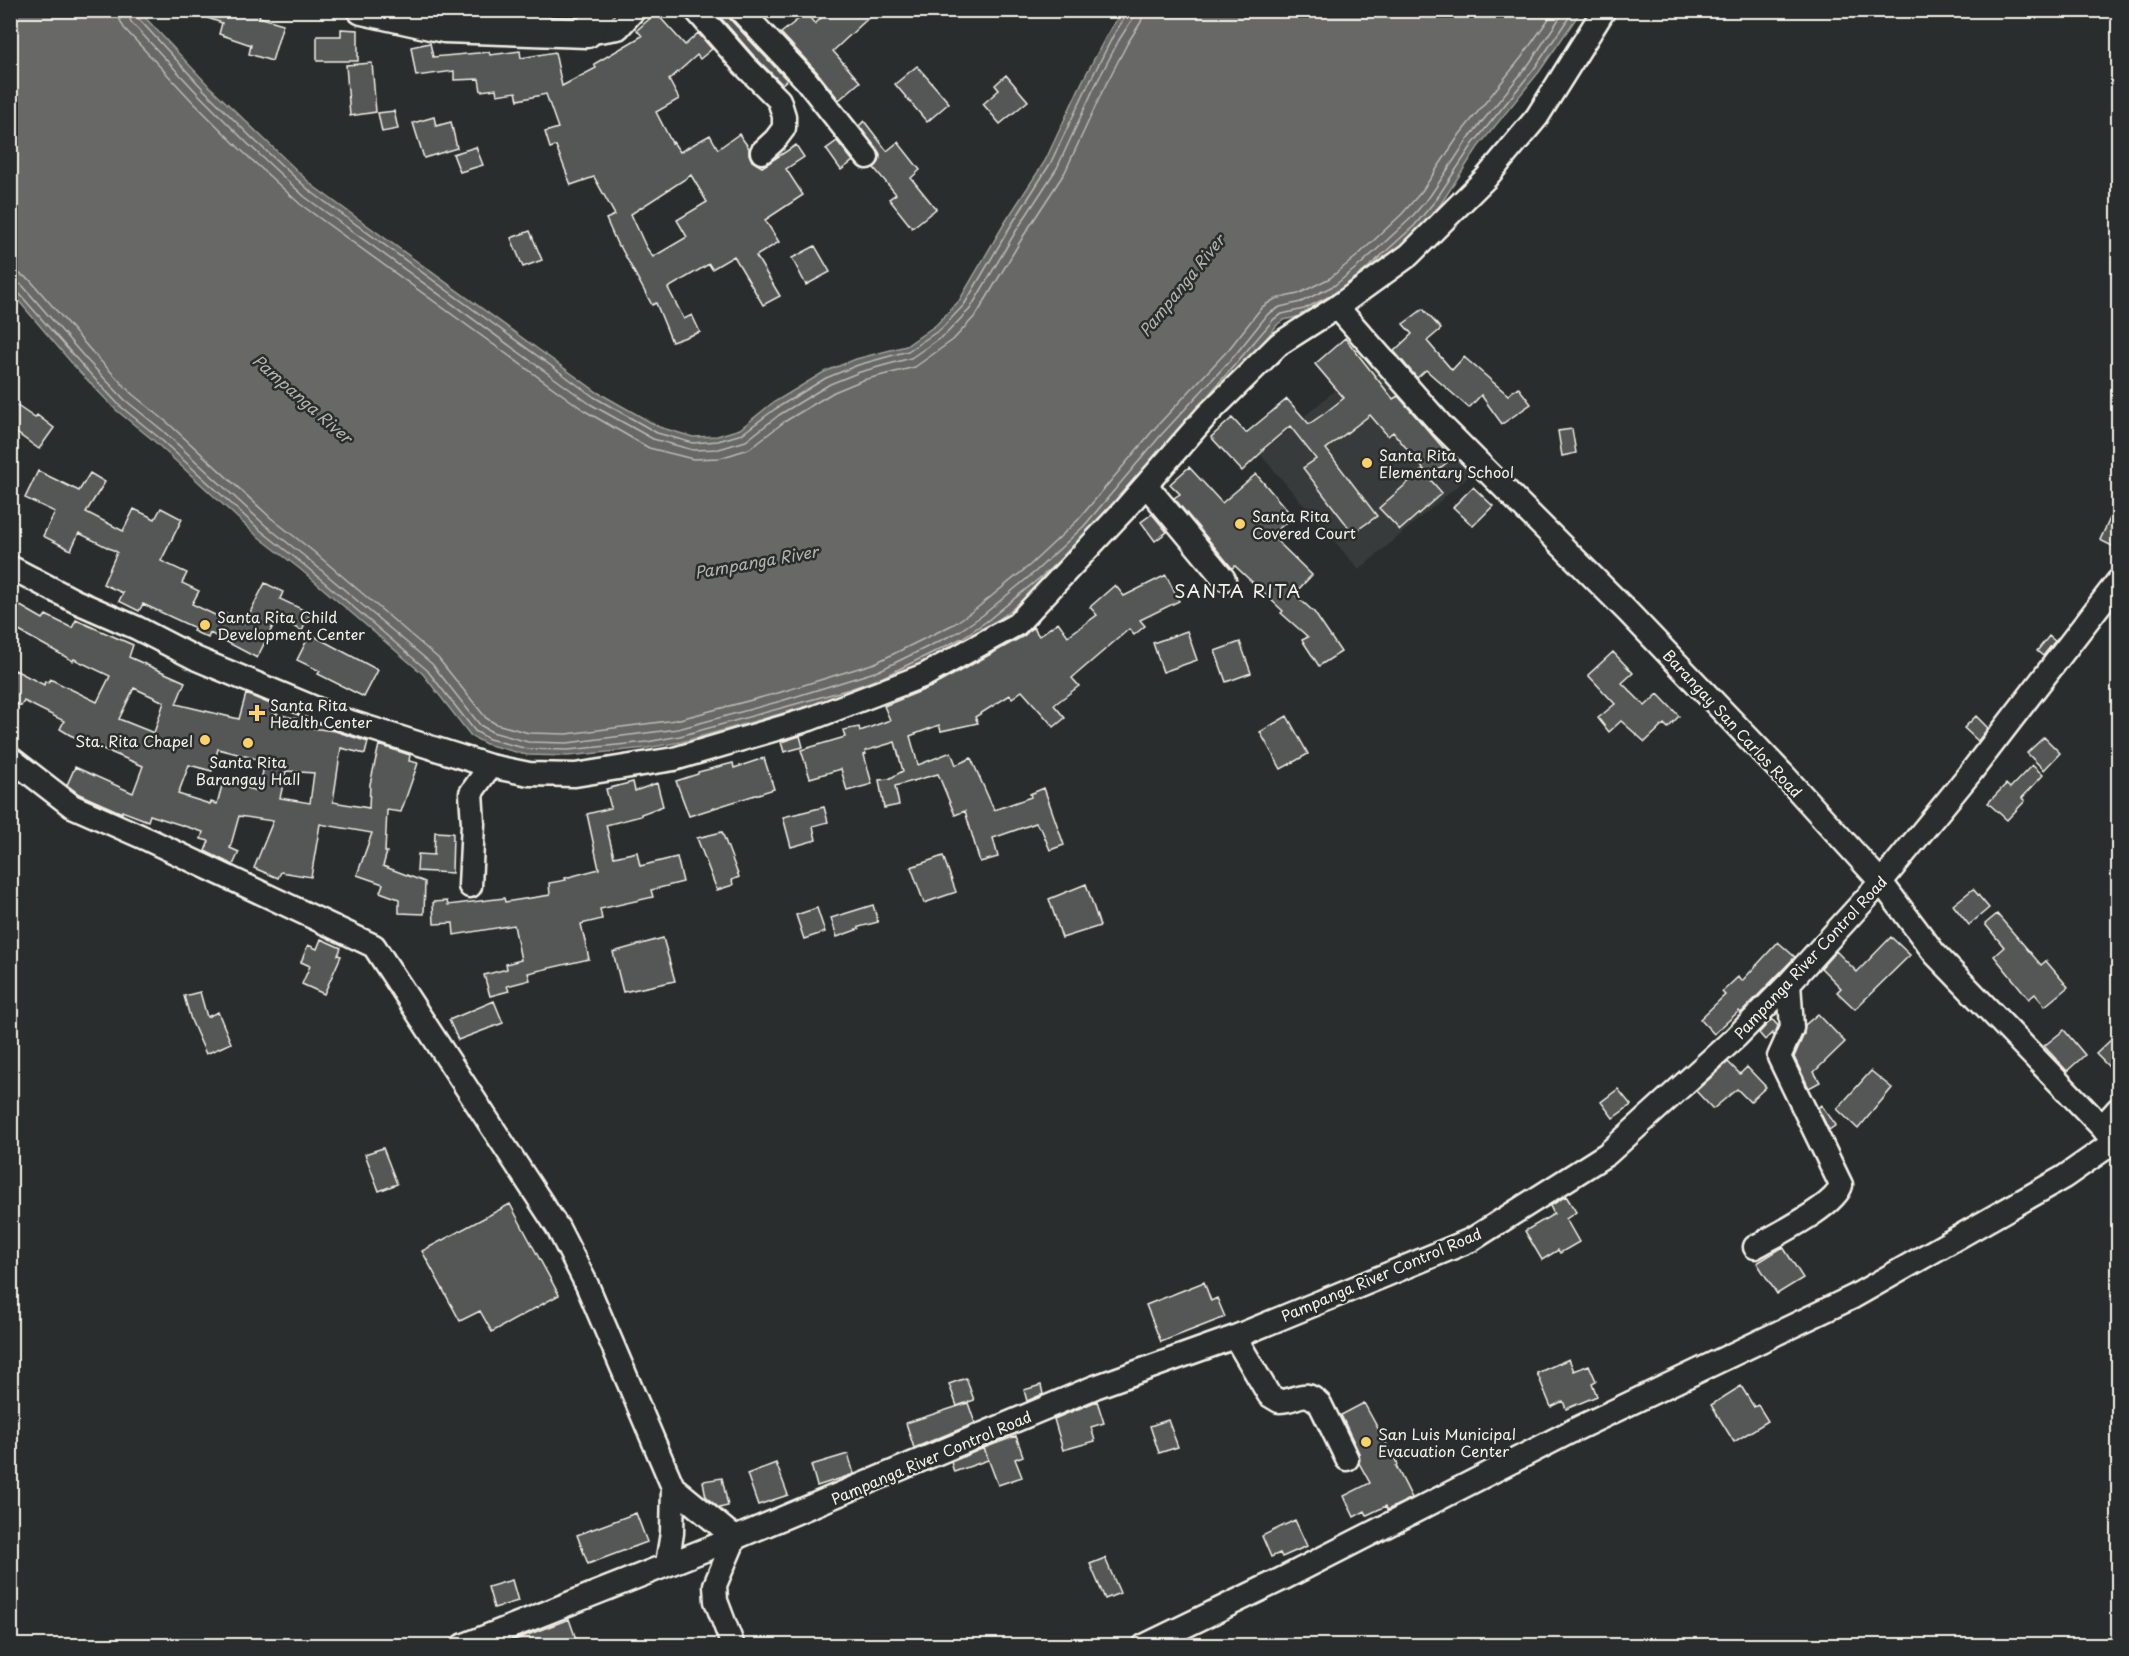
<svg xmlns="http://www.w3.org/2000/svg" width="2129" height="1656" font-family="'Playpen Sans',sans-serif">
<rect width="100%" height="100%" fill="#2a2d2e"/>
<filter id="ink" filterUnits="userSpaceOnUse"><feTurbulence type="fractalNoise" baseFrequency=".0167" numOctaves="2"/><feDisplacementMap in="SourceGraphic" scale="12" xChannelSelector="R" yChannelSelector="G"/><feConvolveMatrix kernelMatrix="1 2 1 2 8 2 1 2 1" color-interpolation-filters="sRGB"/></filter>
<g filter="url(#ink)">
<!-- built -->
<path fill="#373a3a" d="M1374,357L1474,472L1359,570L1260,454Z"/>
<!-- water -->
<path fill="#676866" stroke="#9f9f9a" stroke-width="1.5" d="M10,11H139L208,85L313,186L597,392L659,427L693,437L717,436L740,429L771,404L824,372L856,359L906,346L936,325L959,301L1004,224L1045,161L1082,82L1108,33L1122,11H1581L1539,72L1478,147L1440,205L1419,230L1370,274L1305,315L1284,320L1278,324L1245,364L1045,582L991,626L908,672L851,694L681,742L647,748L568,756L527,755L486,744L471,736L423,674L300,569L256,535L153,440L116,410L76,368L11,292Z"/>
<g fill="none" stroke-linecap="round" stroke-linejoin="round">
<!-- shore -->
<path stroke="#bcbab4" stroke-width="1.5" d="M118,10L120,20L124,28L192,101L241,150L300,204L585,411L649,448L693,459L720,458L749,449L784,422L834,392L863,380L915,367L953,340L977,314L1024,235L1065,172L1102,92L1127,44L1141,22L1144,10
M127,10L131,22L199,95L247,143L305,197L590,404L653,439L693,450L719,449L746,441L779,415L830,384L860,372L911,358L946,334L970,309L1016,231L1057,168L1094,88L1119,40L1133,18L1135,10
M135,10L137,17L204,90L252,138L310,191L594,397L657,433L693,443L718,441L742,434L775,409L826,378L858,365L908,351L941,329L964,305L1010,227L1050,164L1088,85L1113,36L1126,15L1127,10
M10,272L20,274L30,280L93,353L132,394L168,423L271,518L314,552L438,658L486,718L496,724L529,733L567,734L676,720L778,693L875,663L954,624L977,608L1030,565L1078,520L1155,428L1229,349L1262,307L1275,299L1298,294L1330,278L1356,257L1402,214L1422,191L1460,134L1521,58L1555,10
M1362,273L1414,226L1435,201L1473,144L1534,69L1574,10
M10,281L17,282L23,286L86,359L125,400L162,430L265,525L308,559L432,664L480,725L492,732L528,742L567,743L678,729L781,701L878,671L958,632L983,615L1036,571L1084,526L1162,434L1235,355L1268,314L1280,307L1301,302L1335,285L1361,264L1409,220L1430,196L1468,139L1529,64L1565,10
M10,289L17,291L81,364L120,406L157,436L260,530L303,564L427,670L475,731L489,739L504,743L528,749L568,750L647,742L680,736L850,689L881,678L962,638L987,621L1041,577L1064,556
M1206,398L1274,319L1282,314L1304,309L1330,296"/>
</g>
<!-- building -->
<path fill="#555756" stroke="#f4f1e8" stroke-width="1.5" fill-rule="evenodd" d="M193,10H261L259,17L283,24L272,61L249,54L251,45L219,34L222,23L193,13Z
M714,10H727L730,19L787,80L782,84L754,56Z
M829,10H877L833,51L860,82L839,100L817,72L781,33L806,13L815,24Z
M656,13L685,45L698,33L712,49L700,59L697,55L669,80L679,99L656,112L672,143L673,142L680,152L710,135L718,149L739,134L749,148V154L752,161L762,167L796,145L804,157L786,169L803,195L765,220L779,242L756,256L780,296L763,305L734,256L712,269L709,264L668,288L684,319L692,315L700,332L672,342L656,303L652,305L620,246H618L606,219L615,215L594,177L571,185L556,146L550,148L545,132L558,128L546,94L518,100L516,92L497,95L496,89L481,91L479,79L454,80V71L416,76L411,47L430,43L433,57L489,52L490,55L520,51L521,58L555,52L562,86L596,68L594,64L642,36L637,30ZM691,175L707,202L677,220L687,237L653,257L646,247L631,214Z
M341,29L358,30V61H317V36H341Z
M372,63L376,112L350,116L346,65Z
M917,66L949,103L927,122L895,84Z
M1006,75L1028,101L1000,124L983,104L999,90L995,85Z
M394,111L398,129L382,132L378,113Z
M434,117L436,126L451,122L457,148L424,158L413,123Z
M864,121L887,151L898,142L920,170L911,178L936,209L912,228L889,199L896,194L874,168L879,162L880,154L859,126Z
M837,141L853,161L841,170L826,149Z
M476,147L483,165L460,172L453,154Z
M530,231L542,260L523,267L511,238Z
M815,246L830,272L806,285L792,258Z
M1423,309L1441,329L1427,341L1452,370L1464,357L1508,395L1518,387L1531,404L1502,424L1481,395L1469,408L1426,370L1417,378L1394,351L1412,334L1403,324Z
M1345,338L1393,399L1398,396L1452,458L1430,477L1393,432L1388,436L1370,415L1326,449L1377,516L1353,533L1303,468L1316,459L1290,426L1262,450L1263,451L1242,471L1211,437L1232,418L1246,433L1287,399L1309,424L1325,413L1344,398L1315,364Z
M10,401L35,418L37,415L54,428L39,449L10,428Z
M1572,429L1576,453L1562,456L1558,431Z
M1189,467L1222,503L1256,474L1293,517L1271,535L1312,575L1294,594L1314,612L1341,652L1319,666L1302,640L1308,637L1281,613L1283,611L1235,566L1232,568L1174,498L1180,494L1170,484Z
M1422,470L1442,493L1400,530L1379,508Z
M38,471L79,491L90,473L105,482L86,512L123,531L134,509L155,519L161,508L182,519L161,561L187,573L182,583L199,591L192,604L221,618L224,613L244,624L265,583L283,592L280,599L310,613L302,631L277,618L257,658L210,633L208,638L193,631L195,628L143,604L139,611L119,601L123,593L103,584L117,552L79,533L71,550L43,536L55,512L25,498Z
M1473,487L1493,506L1473,526L1453,507Z
M2118,501V549L2100,540Z
M1152,514L1167,532L1155,541L1141,522Z
M1166,575L1179,601L1140,620L1145,626L1134,635L1129,629L1072,678L1079,686L1054,705L1065,718L1054,727L1022,691L1012,698L1010,695L975,717L978,723L941,731L939,725L910,736L918,765L951,752L956,765L971,758L994,810L1031,797L1030,794L1044,788L1064,845L1050,850L1041,828H1039L1036,823L993,838L998,857L980,862L965,811L955,815L938,774L895,786L899,805L884,808L879,780L889,779L903,771L895,742L865,751L866,754L864,755L872,784L847,791L841,769L810,778L801,750L845,737L843,730L859,727L860,731L890,720L884,706L931,687L1024,636L1033,627L1039,636L1058,622L1068,636L1097,615L1090,607L1115,585L1124,596Z
M10,600L43,619L46,615L72,628L76,620L133,645L129,657L185,682L176,704L239,719L246,694L275,706L273,713L298,719L296,726L335,731L368,742L365,754L341,748L333,802L369,808L370,784L379,745L410,755L409,761L418,763L401,812L387,810L385,852H387L383,866L425,882L424,914L399,913V899L380,892L383,884L357,875L372,833L320,824L311,877L281,872L278,878L254,868L273,821L239,816L230,848L239,852L233,865L205,851L209,841L201,839L203,832L150,815L148,821L122,811V813L79,794L67,785L75,767L133,793L143,766L70,735L60,729L64,721L24,701L21,706L10,701V679L15,670L44,685L45,681L48,683L50,679L97,702L110,676L74,659L73,661L10,626ZM134,688L164,702L154,733L119,719ZM218,749L265,761L259,791L223,782L217,804L211,802L210,804L178,794L189,765L212,771ZM286,771L314,773L310,803L280,798Z
M1187,631L1197,660L1163,672L1153,643Z
M310,634L378,670L364,697L318,674L320,671L297,660Z
M2049,636L2055,641L2043,656L2037,651Z
M1240,642L1251,673L1226,682L1215,651Z
M1613,652L1633,673L1622,683L1645,706L1658,694L1679,716L1668,728L1664,724L1645,742L1621,721L1609,732L1598,718L1615,704L1588,675Z
M1287,716L1308,754L1281,769L1260,732Z
M1976,716L1988,728L1978,741L1964,728Z
M800,736L803,747L784,752L781,742Z
M2044,737L2060,753L2044,770L2027,753Z
M764,758L774,789L689,816L676,781L698,774V772L733,763L734,768Z
M2032,765L2043,775L2022,798L2025,801L2007,820L1988,803L2006,784L2010,788Z
M633,782L635,791L657,783L663,806L641,814V816L606,825L614,857L637,852L640,866L677,857L683,882L651,890L653,897L600,909L602,919L581,924L589,959L528,973L530,980L507,986L509,991L490,996L484,975L507,969L506,964L521,960L514,925L454,935L453,923L434,924L433,902L447,901L448,905L504,898L505,902L550,895L549,883L566,880L565,878L599,869L587,814L611,808L606,789Z
M824,807L828,822L813,826L816,840L791,847L783,817Z
M435,832L453,833L452,873L417,871L418,854L434,855Z
M722,832L739,877L732,880L733,885L717,890L697,838Z
M943,856L956,892L924,903L911,867Z
M1086,884L1100,926L1062,938L1049,899Z
M1973,889L1989,908L1969,925L1953,905Z
M873,905L878,922L859,927V929L837,937L831,918Z
M817,908L825,932L804,939L796,915Z
M1997,914L2041,965L2046,961L2068,987L2045,1006L2035,994L2029,999L1994,956L2004,947L1985,924Z
M1891,937L1910,955L1855,1009L1837,992L1841,988L1821,968L1836,951L1857,972Z
M663,938L675,981L623,992L613,952Z
M321,939L341,948L338,955L341,956L324,994L302,984L310,966L301,962L308,945L317,949Z
M1778,942L1795,957L1741,1013L1739,1011L1714,1034L1700,1019L1725,995L1722,992L1738,977L1742,981Z
M200,992L207,1017L218,1012L231,1043L206,1054L191,1020L184,996Z
M494,1001L503,1023L458,1040L449,1020Z
M1818,1014L1845,1042L1814,1072L1820,1082L1809,1088L1794,1057L1804,1034L1805,1025Z
M1772,1019L1778,1026L1774,1036L1772,1033L1765,1040L1759,1033Z
M2064,1030L2085,1055L2067,1071L2044,1046Z
M2118,1033V1076L2096,1054Z
M1728,1062L1740,1074L1747,1067L1766,1087L1750,1102L1737,1089L1713,1109L1696,1091Z
M1871,1071L1892,1088L1858,1129L1837,1109Z
M1618,1089L1631,1105L1613,1118L1601,1102Z
M1821,1105L1836,1125L1829,1130L1818,1108Z
M383,1148L397,1184L379,1191L365,1154Z
M1566,1196L1576,1212L1566,1219L1579,1242L1560,1253L1558,1250L1542,1260L1525,1231L1554,1214L1550,1206Z
M510,1204L559,1295L492,1332L480,1311L460,1321L422,1251Z
M1783,1247L1803,1278L1777,1294L1757,1263Z
M1204,1282L1211,1301L1217,1298L1225,1317L1161,1342L1146,1305Z
M1569,1359L1574,1371L1589,1365L1596,1381L1592,1383L1597,1396L1566,1409L1563,1401L1551,1407L1537,1373Z
M966,1378L974,1400L957,1406L949,1384Z
M1041,1385L1043,1394L1027,1401L1024,1390Z
M1741,1386L1754,1407L1758,1405L1768,1421L1734,1442L1711,1405Z
M1097,1401L1104,1423L1091,1427L1095,1441L1063,1450L1054,1419Z
M968,1403L975,1423L914,1448L906,1423Z
M1364,1403L1398,1465L1396,1466L1412,1498L1387,1510L1386,1506L1367,1515L1365,1511L1354,1517L1344,1496L1370,1483L1359,1463V1453L1341,1415Z
M1168,1420L1178,1447L1159,1453L1150,1426Z
M1016,1436L1023,1456L1015,1459L1022,1477L998,1485L984,1448Z
M984,1448L988,1460L954,1472L951,1462Z
M848,1454L854,1474L817,1486L811,1465Z
M776,1463L788,1495L758,1505L747,1474Z
M722,1478L728,1506L719,1508L706,1497L703,1481Z
M636,1513L647,1542L588,1564L577,1535Z
M1295,1520L1307,1546L1282,1557L1280,1553L1271,1557L1262,1536Z
M1105,1558L1120,1593L1105,1599L1090,1564Z
M512,1580L518,1601L494,1608L488,1587Z
M569,1619L576,1639L558,1646H504V1644Z"/>
<g fill="none" stroke-linecap="round" stroke-linejoin="round">
<defs>
<path id="minor" d="M696,10L744,65L779,100L784,116V128L775,140L762,152
M740,10L806,80L867,157
M587,33L618,28L634,10
M1337,307L1442,426L1627,611L1782,773L1881,882L1935,954L2102,1127L2118,1148
M1146,485L1224,579
M10,567L75,601L137,628L197,659L341,719L490,766L529,774L575,775L674,759L810,719L925,675L1017,624L1123,511L1207,415L1279,344L1337,307L1409,255L1486,178L1537,117L1604,10
M10,758L72,806L149,840L374,946L558,1228L587,1285L673,1487L672,1533L667,1564
M470,886L473,823L471,793L490,766
M2102,1127L2118,1109
M1755,1247C1774,1236 1836,1206 1841,1185L1779,1057L1792,1028L1789,983
M1235,1337L1269,1395L1279,1401C1298,1401 1303,1387 1320,1404L1347,1459
M673,1487L735,1538L715,1585L716,1601L733,1646
M462,1646L735,1538L1095,1387L1235,1337L1471,1240L1607,1154L1736,1037L1789,983L1881,882L1971,772L2118,581
M1144,1646L1284,1578L1570,1432L1853,1297L2064,1177L2114,1142"/>
<path id="major" d="M362,10L444,28L587,33L600,10"/>
</defs>
<!-- minor casing -->
<use href="#minor" stroke="#f4f1e8" stroke-width="27"/>
<!-- major casing -->
<use href="#major" stroke="#f4f1e8" stroke-width="33"/>
<!-- minor -->
<use href="#minor" stroke="#2a2d2e" stroke-width="22"/>
<!-- major -->
<use href="#major" stroke="#2a2d2e" stroke-width="28"/>
</g>
</g>
<!-- markers -->
<g fill="#ffd166" stroke="#2a2d2e" stroke-width="2">
<circle cx="1367" cy="463" r="6"/>
<circle cx="1240" cy="524" r="6"/>
<circle cx="205" cy="625" r="6"/>
<path d="M254 704h6v6h6v6h-6v6h-6v-6h-6v-6h6z"/>
<circle cx="205" cy="740" r="6"/>
<circle cx="248" cy="743" r="6"/>
<circle cx="1366" cy="1442" r="6"/>
</g>
<g text-anchor="middle" dominant-baseline="central" stroke-width="5" stroke-linejoin="round" paint-order="stroke">
<!-- poi labels -->
<g font-size="15" fill="#f4f1e8" stroke="#2a2d2e" text-anchor="start">
<text x="1379" y="454">Santa Rita<tspan x="1379" dy="17">Elementary School</tspan></text>
<text x="1252" y="515">Santa Rita<tspan x="1252" dy="17">Covered Court</tspan></text>
<text x="217" y="616">Santa Rita Child<tspan x="217" dy="17">Development Center</tspan></text>
<text x="270" y="704">Santa Rita<tspan x="270" dy="17">Health Center</tspan></text>
<text x="193" y="740" text-anchor="end">Sta. Rita Chapel</text>
<text x="248" y="761" text-anchor="middle">Santa Rita<tspan x="248" dy="17">Barangay Hall</tspan></text>
<text x="1378" y="1433">San Luis Municipal<tspan x="1378" dy="17">Evacuation Center</tspan></text>
</g>
<!-- street labels -->
<g font-size="15" fill="#f4f1e8" stroke="#2a2d2e">
<text transform="translate(1733 723) rotate(47)">Barangay San Carlos Road</text>
<text transform="translate(1810 957) rotate(-47)">Pampanga River Control Road</text>
<text transform="translate(1381 1274) rotate(-23)">Pampanga River Control Road</text>
<text transform="translate(931 1457) rotate(-23)">Pampanga River Control Road</text>
</g>
<!-- water labels -->
<g font-size="16" font-style="italic" fill="#b5b3ae" stroke="#2a2d2e">
<text transform="translate(1181 285) rotate(-51)">Pampanga River</text>
<text transform="translate(303 398) rotate(41)">Pampanga River</text>
<text transform="translate(756 561) rotate(-10)">Pampanga River</text>
</g>
<!-- quarter labels -->
<g font-size="18" letter-spacing="1.5" fill="#f4f1e8" stroke="#2a2d2e">
<text x="1238" y="590">SANTA RITA</text>
</g>
</g>
<!-- margin -->
<rect width="2129" height="1656" fill="none" stroke="#2a2d2e" stroke-width="36"/>
<rect x="18" y="18" width="2093" height="1620" fill="none" stroke="#f4f1e8" stroke-width="2" filter="url(#ink)"/>
</svg>
